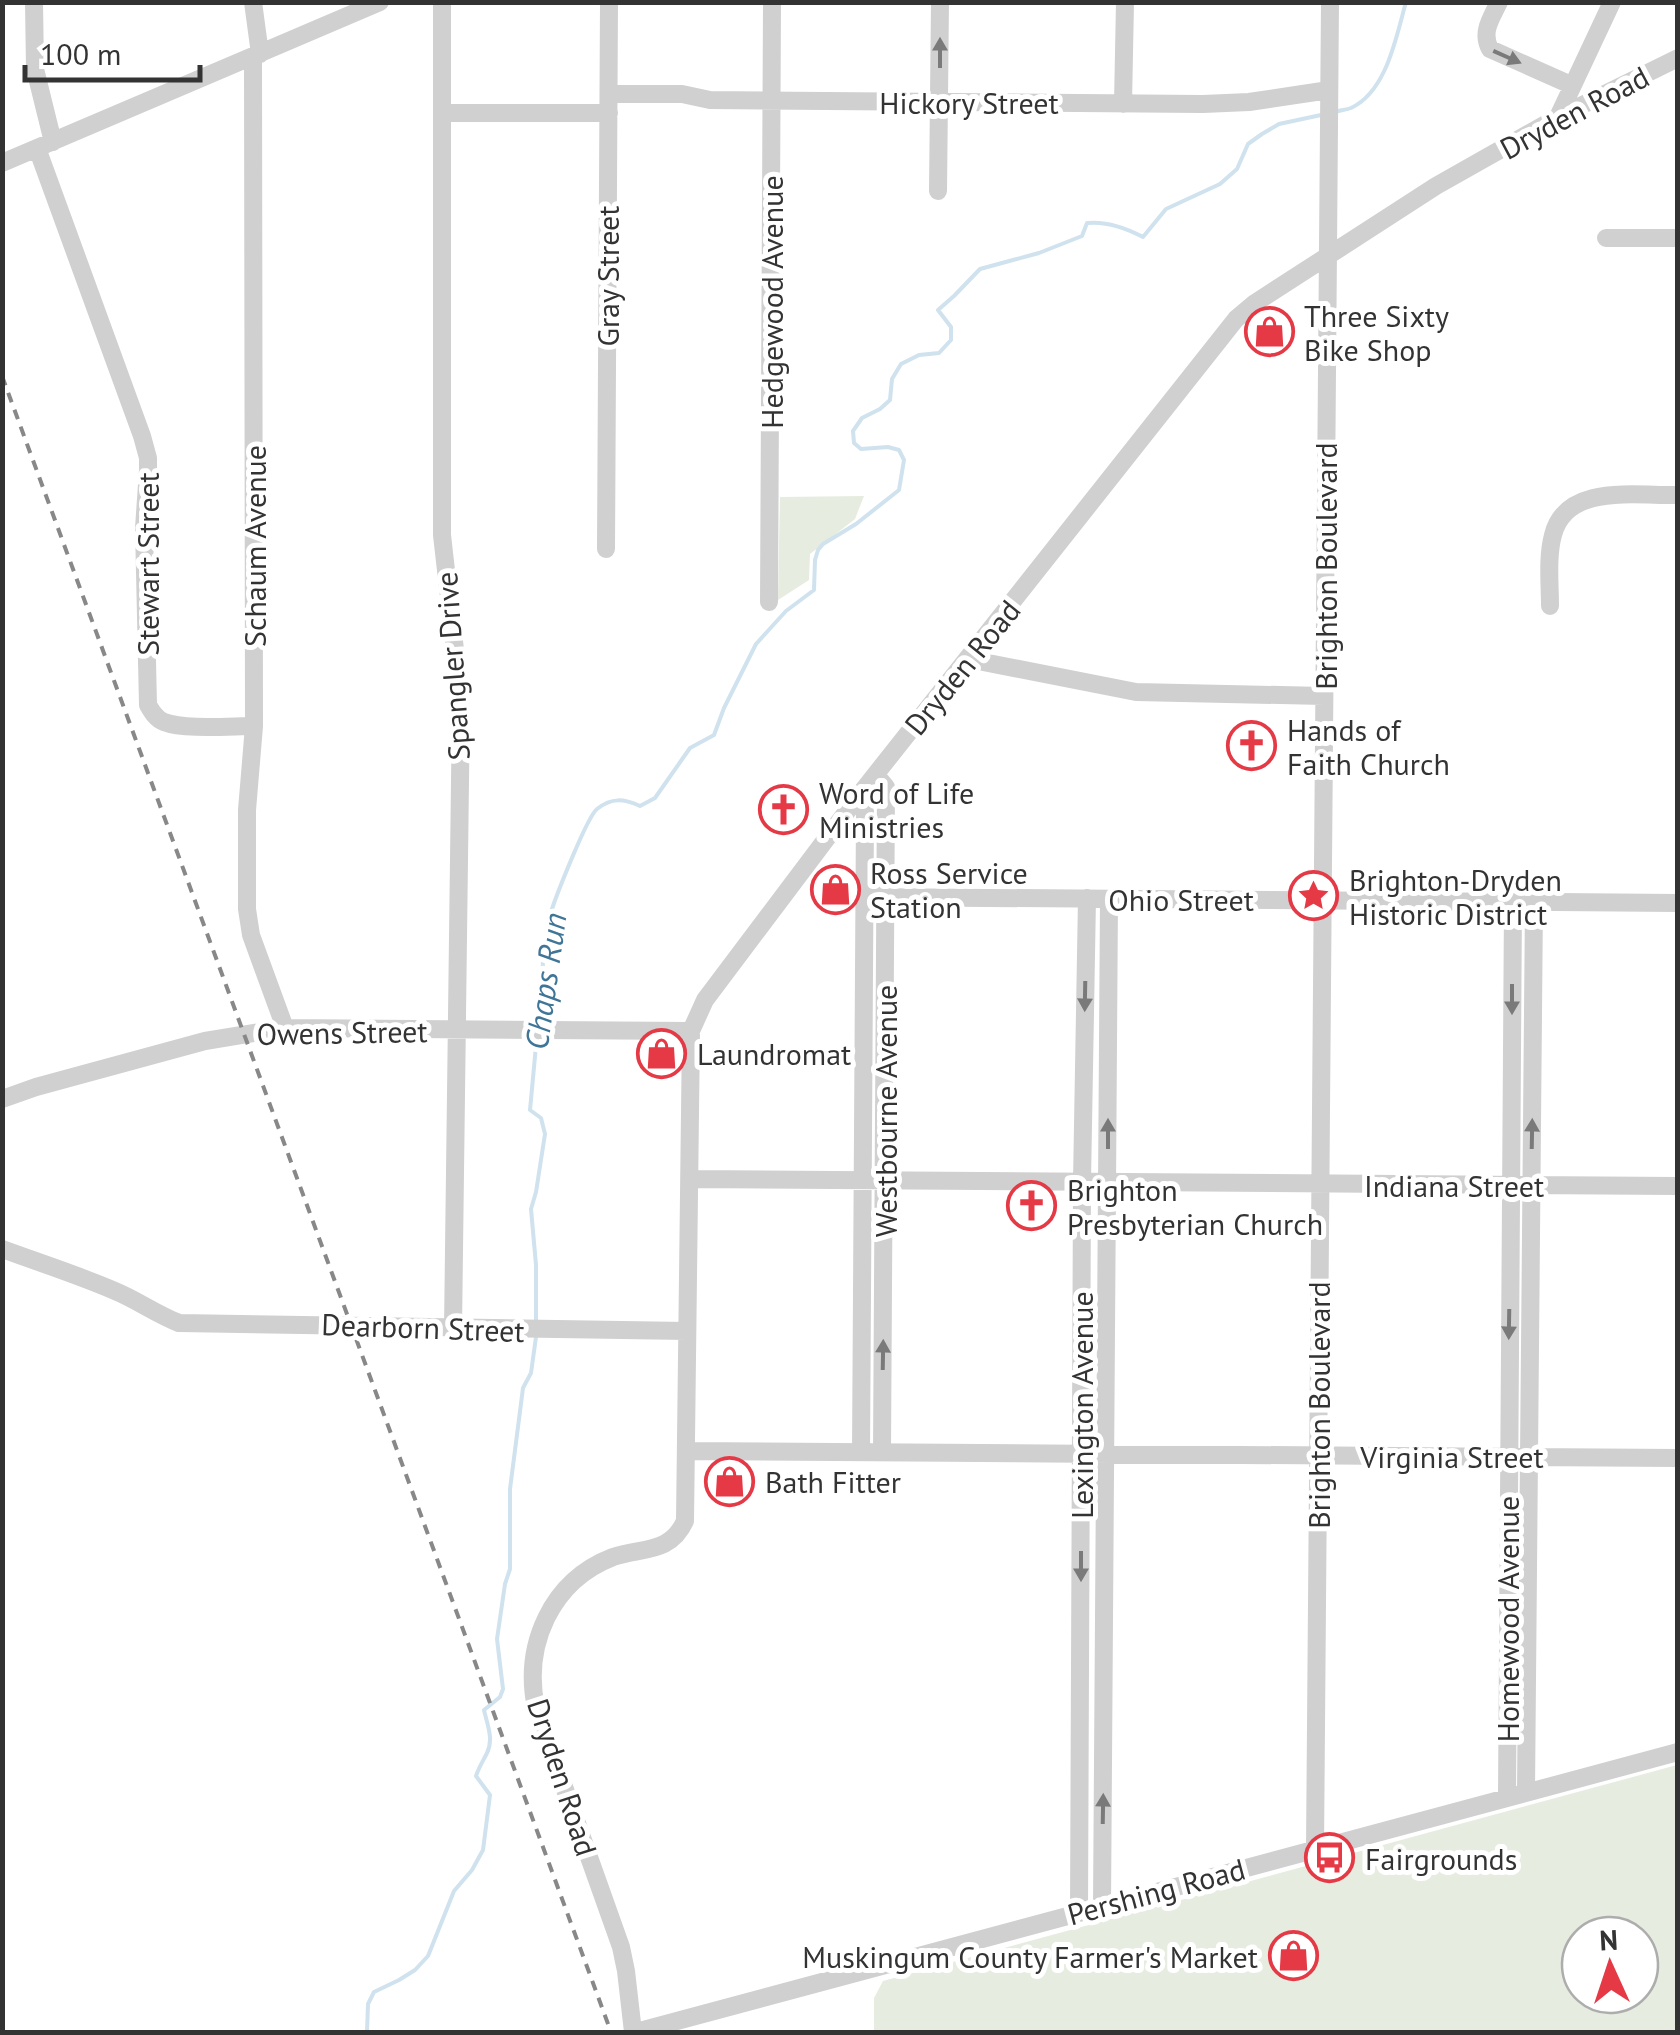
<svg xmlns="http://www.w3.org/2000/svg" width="1680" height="2035" font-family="'PT Sans',sans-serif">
<rect width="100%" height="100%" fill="#fff"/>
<!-- green -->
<path fill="#e6ecdf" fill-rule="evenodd" d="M864,496L855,519L810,554L809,580L778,600L780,497Z
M1677,1765V2032H874V1998L883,1981ZM1580,1935H1640V1995H1580Z"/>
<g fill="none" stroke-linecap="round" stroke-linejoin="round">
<!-- stream -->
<path stroke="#cfe2ee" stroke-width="4" d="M1335,112C1340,110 1346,110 1351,108C1387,91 1396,37 1406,2
M539,1026C544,1000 541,975 544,948C546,935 548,921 552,909C557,894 587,817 597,809C612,797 624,799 640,806L655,798L690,748L714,735L724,708L756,644L786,611L814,590L815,560L818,550L823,544L856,524L899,490L904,460L899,450L888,447L861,449L854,443L853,431L862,418L880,409L890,400L892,379L901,364L919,355L939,353L951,340V327L938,310L954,296L980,269L1039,253L1082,236L1087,223C1106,221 1126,228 1143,237L1166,209L1220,184L1237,169L1248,144L1262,134L1279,124L1321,115
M536,1322V1265L531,1209L536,1192L545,1134L541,1118L530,1110L537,1035
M367,2032L368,2004L374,1992L399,1980L415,1970L428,1956L454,1891L472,1870L483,1850L490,1795L476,1776C479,1767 483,1761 487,1753C494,1739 487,1724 484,1710L500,1697L503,1689L497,1639L505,1584L510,1569V1489L523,1388L531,1373L536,1337"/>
<!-- minor -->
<path stroke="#d0d0d0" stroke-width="18" d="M34,2L35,69L53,142
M253,2L260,54
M442,2V535L461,703L453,1329
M1499,2C1491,19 1481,32 1490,49L1571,85
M253,58L254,726L247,810V909L251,935L285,1028
M610,94H682L710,100L1203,104L1249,102L1329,90
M1123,104L1125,2
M442,113H609
M1558,117L1612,2
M37,148L142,436L148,458V470L144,528L148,705C152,712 156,719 164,722C184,730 231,726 254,726
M2,163L380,2
M938,191L940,2
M1606,238H1678
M606,549L609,2
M769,602L772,2
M1550,606C1550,584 1547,557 1553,535C1566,483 1636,496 1678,495
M968,659L1136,692L1324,696
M876,775L886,787L882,1452
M860,794L865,812L861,1452
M865,897L1678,903
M2,1099L36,1087L205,1041L285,1028L691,1031
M690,1179L1678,1186
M2,1249C40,1263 78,1275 115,1291C137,1300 156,1314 179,1323C348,1325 517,1329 687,1331
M686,1451L1678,1458
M1526,1791L1534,902
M1507,1797L1513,902
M1315,1849L1330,2
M1102,1906L1109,899
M1079,1913L1082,1182L1087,898
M633,2032L626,1971L621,1947L536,1708C523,1645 551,1581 613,1557C642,1547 670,1554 685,1521L691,1031L705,1000L860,794L1236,319L1255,303L1436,186L1558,117L1678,58
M636,2032L1678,1752"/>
<!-- rail -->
<path stroke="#888" stroke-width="4" stroke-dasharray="10 8" stroke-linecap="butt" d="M2,376L611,2032"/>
</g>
<!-- one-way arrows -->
<defs><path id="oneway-solid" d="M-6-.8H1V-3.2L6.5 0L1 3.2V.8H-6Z" transform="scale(2.5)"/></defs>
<g fill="#7a7a7a">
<use href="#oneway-solid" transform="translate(940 53) rotate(-90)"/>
<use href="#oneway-solid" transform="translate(1507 57) rotate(24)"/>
<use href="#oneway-solid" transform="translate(1085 996) rotate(91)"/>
<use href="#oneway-solid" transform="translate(1512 999) rotate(90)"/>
<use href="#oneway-solid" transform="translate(1108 1134) rotate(-90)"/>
<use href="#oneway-solid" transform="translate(1532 1134) rotate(-89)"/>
<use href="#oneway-solid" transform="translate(1509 1324) rotate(91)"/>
<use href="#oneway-solid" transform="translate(883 1355) rotate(-89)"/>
<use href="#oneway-solid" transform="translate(1081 1566) rotate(90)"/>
<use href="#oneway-solid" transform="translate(1103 1809) rotate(-89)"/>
</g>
<!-- icons -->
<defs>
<symbol id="shop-ring" viewBox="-11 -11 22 22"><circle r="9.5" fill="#fff" stroke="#e63946" stroke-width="1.5"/><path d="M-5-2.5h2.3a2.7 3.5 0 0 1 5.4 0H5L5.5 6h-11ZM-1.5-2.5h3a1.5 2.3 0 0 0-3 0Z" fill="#e63946"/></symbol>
<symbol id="church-ring" viewBox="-11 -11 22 22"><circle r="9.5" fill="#fff" stroke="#e63946" stroke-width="1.5"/><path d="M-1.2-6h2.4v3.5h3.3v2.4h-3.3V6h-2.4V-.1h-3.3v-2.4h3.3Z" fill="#e63946"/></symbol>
<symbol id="sight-ring" viewBox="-11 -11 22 22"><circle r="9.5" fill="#fff" stroke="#e63946" stroke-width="1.5"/><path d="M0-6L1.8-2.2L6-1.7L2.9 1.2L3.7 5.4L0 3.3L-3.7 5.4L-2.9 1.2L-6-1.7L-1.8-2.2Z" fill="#e63946"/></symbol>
<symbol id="bus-ring" viewBox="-11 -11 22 22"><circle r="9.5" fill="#fff" stroke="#e63946" stroke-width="1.5"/><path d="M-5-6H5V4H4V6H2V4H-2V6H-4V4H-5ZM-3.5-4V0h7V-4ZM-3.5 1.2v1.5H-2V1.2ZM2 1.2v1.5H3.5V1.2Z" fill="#e63946"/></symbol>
</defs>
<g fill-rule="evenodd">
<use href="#shop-ring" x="1242" y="304" width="55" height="55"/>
<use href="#church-ring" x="1224" y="718" width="55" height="55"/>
<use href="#church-ring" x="756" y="782" width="55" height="55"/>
<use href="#shop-ring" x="808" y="862" width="55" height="55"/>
<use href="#sight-ring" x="1286" y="868" width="55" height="55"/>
<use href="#shop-ring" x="634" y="1026" width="55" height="55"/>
<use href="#church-ring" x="1004" y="1178" width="55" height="55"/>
<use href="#shop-ring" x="702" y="1454" width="55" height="55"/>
<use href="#bus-ring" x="1302" y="1830" width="55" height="55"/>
<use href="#shop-ring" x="1266" y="1928" width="55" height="55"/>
</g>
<g text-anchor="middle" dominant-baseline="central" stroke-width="10" stroke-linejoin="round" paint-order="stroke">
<!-- street labels -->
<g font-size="30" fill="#333" stroke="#fff">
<text x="969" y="102">Hickory Street</text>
<text transform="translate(1574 112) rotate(-28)">Dryden Road</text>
<text transform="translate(607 276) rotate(-90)">Gray Street</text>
<text transform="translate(771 302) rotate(-90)">Hedgewood Avenue</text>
<text transform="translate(254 546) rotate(-90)">Schaum Avenue</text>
<text transform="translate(147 564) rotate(-90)">Stewart Street</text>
<text transform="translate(1325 566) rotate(-90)">Brighton Boulevard</text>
<text transform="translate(452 666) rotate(-94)">Spangler Drive</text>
<text transform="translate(962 667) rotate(-51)">Dryden Road</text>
<text x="1181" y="899">Ohio Street</text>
<text transform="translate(342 1032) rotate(-1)">Owens Street</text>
<text transform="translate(885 1111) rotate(-90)">Westbourne Avenue</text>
<text x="1454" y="1185">Indiana Street</text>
<text transform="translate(423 1327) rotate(2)">Dearborn Street</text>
<text transform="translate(1081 1405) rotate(-90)">Lexington Avenue</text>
<text transform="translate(1318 1405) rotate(-90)">Brighton Boulevard</text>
<text x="1452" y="1456">Virginia Street</text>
<text transform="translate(1507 1619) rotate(-90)">Homewood Avenue</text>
<text transform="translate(563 1777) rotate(72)">Dryden Road</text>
<text transform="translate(1156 1891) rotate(-15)">Pershing Road</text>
</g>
<!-- poi labels -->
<g font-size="30" fill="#333" stroke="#fff" text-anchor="start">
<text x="1304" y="315">Three Sixty<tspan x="1304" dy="34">Bike Shop</tspan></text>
<text x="1287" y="729">Hands of<tspan x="1287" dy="34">Faith Church</tspan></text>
<text x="819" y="792">Word of Life<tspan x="819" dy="34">Ministries</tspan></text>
<text x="870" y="872">Ross Service<tspan x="870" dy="34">Station</tspan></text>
<text x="1349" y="879">Brighton-Dryden<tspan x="1349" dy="34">Historic District</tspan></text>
<text x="697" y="1053">Laundromat</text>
<text x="1067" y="1189">Brighton<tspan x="1067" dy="34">Presbyterian Church</tspan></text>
<text x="765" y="1481">Bath Fitter</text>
<text x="1365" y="1858">Fairgrounds</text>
<text x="1258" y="1956" text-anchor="end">Muskingum County Farmer's Market</text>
</g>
<!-- water labels -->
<g font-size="32" font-style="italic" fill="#3f7597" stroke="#fff">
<text transform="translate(545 981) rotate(-82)">Chaps Run</text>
</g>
</g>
<!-- border -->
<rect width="1680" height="2035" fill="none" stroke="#333333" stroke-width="10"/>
<!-- north arrow -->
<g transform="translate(1610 1965) rotate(357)"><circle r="48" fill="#ffffff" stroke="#adadad" stroke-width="2.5"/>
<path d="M0-8L18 38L0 25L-18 38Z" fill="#e63946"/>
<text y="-15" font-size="28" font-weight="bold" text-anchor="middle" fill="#333333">N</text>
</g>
<!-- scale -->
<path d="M25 65v15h175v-15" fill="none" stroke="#333333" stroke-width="5"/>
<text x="40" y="65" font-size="30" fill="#333333" stroke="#ffffff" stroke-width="8" paint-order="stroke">100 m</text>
</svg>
